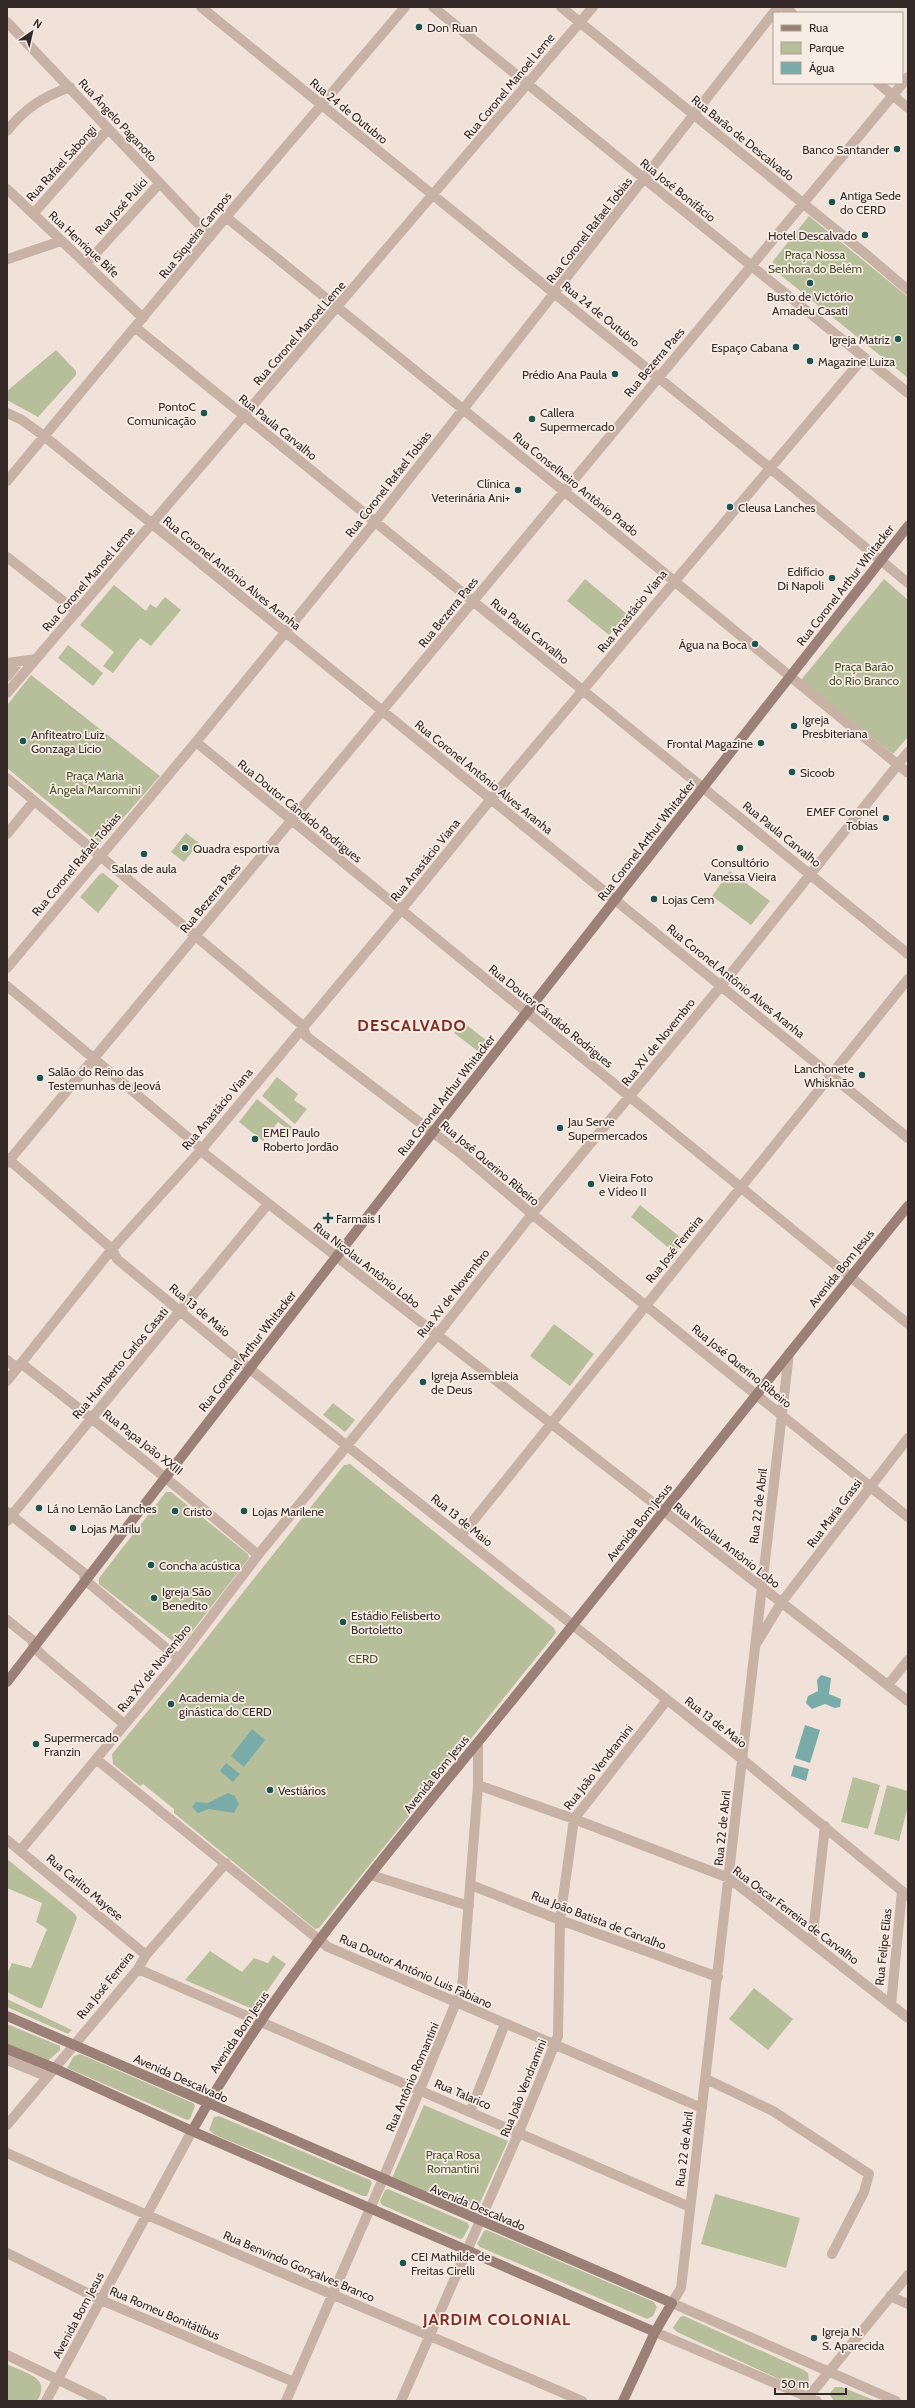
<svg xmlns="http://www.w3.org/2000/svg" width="915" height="2408" font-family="Cabin,sans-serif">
<rect width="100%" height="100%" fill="#f0e2d9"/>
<!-- green -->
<path fill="#b7bf9a" d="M809,216L908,297V378L773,269V261Z
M56,350L76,371V375L38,417L7,400V391Z
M585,579L627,614L609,635L567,601Z
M884,579L908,600V737L893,754L801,680Z
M114,585L146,611L150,604L156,608L165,597L181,610L151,646L140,638L113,673L103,666L114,652L80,625Z
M68,645L103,673L93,686L58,658Z
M31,675L160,776L103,841L98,843L7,768V705Z
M186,833L199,843L184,862L171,852Z
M730,871L770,901L751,925L712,896Z
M103,873L119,886L98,913L80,897L100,874Z
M463,1022L491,1044L483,1055L454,1033Z
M277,1077L298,1094L294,1100L307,1109L295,1124L262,1096Z
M257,1099L293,1128L290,1131L278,1122L263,1141L239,1122Z
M640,1205L685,1241L675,1253L631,1217Z
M554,1324L594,1354L570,1386L530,1356Z
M333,1403L355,1420L345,1432L323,1415Z
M350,1464L554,1628L556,1633L319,1928L315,1929L174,1813V1809L143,1784L140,1786L113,1764L112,1754L176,1677L344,1465Z
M166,1492H171L248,1554L249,1558L180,1647L99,1584V1578Z
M853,1777L880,1785L868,1829L841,1822Z
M887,1785L908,1791V1806L899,1841L874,1834Z
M7,1859L75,1914L77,1918L42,2008H39L7,1992V1974L12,1963L31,1968L47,1929L36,1922L42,1903L7,1888Z
M210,1951L242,1972L254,1958L268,1963L273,1955L286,1964L256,2007L250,2008L185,1980Z
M754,1988L793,2019L768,2050L729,2019Z
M7,1999L72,2030L68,2034L7,2007Z
M7,2024L60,2046V2050L48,2061L7,2044Z
M80,2054L193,2103L195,2106L190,2119L187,2120L67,2068L74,2056Z
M424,2105L508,2141L475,2214L392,2178Z
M219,2116L370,2180L372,2183L367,2196H363L215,2135L209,2130L214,2117Z
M388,2189L468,2223L469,2227L463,2238L460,2239L382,2205L380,2201L385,2190Z
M715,2194L800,2218L786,2268L701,2244Z
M487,2230L654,2302L657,2307L653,2316L647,2319L480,2247L477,2244L484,2231Z
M684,2316L804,2370L808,2373L809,2380L806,2385L796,2387L677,2332L673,2328L680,2317Z
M7,2364C26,2374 52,2377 37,2401H7Z
M835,2387H842L876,2401H834L829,2394Z"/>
<!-- water -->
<path fill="#79aca8" d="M821,1675L831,1678L829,1694L841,1699L840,1707L835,1708L825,1704L812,1709L806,1703L808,1696L818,1691L817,1680Z
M805,1725L820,1730L810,1763L795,1758Z
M252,1729L265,1740L244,1767L231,1756Z
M226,1763L240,1774L233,1782L220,1771Z
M794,1765L809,1769L806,1781L791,1776Z
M228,1793L235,1796L239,1804L234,1813L209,1809L198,1813L192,1807L196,1802L208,1803Z"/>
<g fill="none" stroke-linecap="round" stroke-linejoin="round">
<!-- street -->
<path stroke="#c8b1a5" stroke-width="10" d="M201,7L770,468L908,583
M433,7L908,393
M561,7L868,256L908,290
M784,7L792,13
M7,22L210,236
M878,83L908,108
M7,131C25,108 43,97 70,87
M7,189L143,318
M33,214L108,129
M226,217L607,526L908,773
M8,259L61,241
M86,264L159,184
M136,328L908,954
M7,413L22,420L44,436L908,1138
M7,481L226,217L405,7
M7,557L77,612
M7,663L36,659
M7,677L19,662
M7,693L593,7
M196,742L908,1324
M7,778L303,1026L306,1036L460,1153L532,1214L908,1517
M7,834L34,801
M7,968L196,742L375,522L778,7
M7,986L202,1149L206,1155L908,1701
M7,1158L112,1249L117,1259L250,1369L742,1759L908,1896
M7,1163L908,77
M789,1353L681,2288L672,2303L896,2401
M7,1360L14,1366L22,1364C102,1426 181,1489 258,1555
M7,1381L112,1249L202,1149L401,910L491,799L864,357
M7,1512L84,1573L85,1580L179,1659
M7,1521L268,1204
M461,1536L908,979
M7,1620L32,1640L34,1647L42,1655L124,1724
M756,1644L781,1603L908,1438
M888,1685L908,1660
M96,1759L328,1947L702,2108
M478,1785L574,1819L729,1878L908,2018
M7,1840L146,1955
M20,1851L179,1659L258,1555L437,1335L532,1214L721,986L908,752
M371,1875L469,1906
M471,1885L560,1920L718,1977
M812,1942L825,1826
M138,1969L690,2207
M891,2005L902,1891
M7,2060L46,2076
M706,2079L773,2111L869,2174L864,2192L832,2254
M470,2112L505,2024
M7,2125L138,1969L146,1955L226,1863
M7,2153C197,2239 390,2318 582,2401
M7,2253L101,2300L294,2382
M890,2296L908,2304
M655,2332L817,2401
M7,2355L102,2401
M46,2401L192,2131
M286,2401L383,2179L462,1988L478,1785V1742
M401,2401L519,2132L558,2036L560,1920L574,1819L667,1700
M805,2401L908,2275"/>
<!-- secondary -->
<path stroke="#9b8077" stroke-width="10" d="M7,1682L433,1132L908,526
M7,2016L672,2303L655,2332L623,2401
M7,2049L54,2068L192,2131L655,2332
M192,2131C282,1972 404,1834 518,1693C649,1531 777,1367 908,1206"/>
</g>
<!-- markers -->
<g fill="#1d5450" stroke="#f8ede5" stroke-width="1.5">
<circle cx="419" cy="27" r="4"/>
<circle cx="897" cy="149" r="4"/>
<circle cx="832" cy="202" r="4"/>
<circle cx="865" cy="235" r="4"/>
<circle cx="810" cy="283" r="4"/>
<circle cx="898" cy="339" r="4"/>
<circle cx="796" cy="347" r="4"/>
<circle cx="810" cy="361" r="4"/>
<circle cx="615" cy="374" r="4"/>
<circle cx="204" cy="413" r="4"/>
<circle cx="532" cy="419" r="4"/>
<circle cx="518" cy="490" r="4"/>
<circle cx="730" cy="507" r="4"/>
<circle cx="832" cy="578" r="4"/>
<circle cx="755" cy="644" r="4"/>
<circle cx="794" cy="726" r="4"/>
<circle cx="23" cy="741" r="4"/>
<circle cx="761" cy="743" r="4"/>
<circle cx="792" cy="772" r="4"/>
<circle cx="886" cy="818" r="4"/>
<circle cx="185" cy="848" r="4"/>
<circle cx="740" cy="848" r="4"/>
<circle cx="144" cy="854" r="4"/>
<circle cx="654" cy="899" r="4"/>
<circle cx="862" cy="1075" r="4"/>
<circle cx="40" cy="1078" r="4"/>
<circle cx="560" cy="1128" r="4"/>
<circle cx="255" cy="1139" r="4"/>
<circle cx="591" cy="1184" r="4"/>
<path d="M326 1212h4v4h4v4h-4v4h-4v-4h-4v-4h4z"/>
<circle cx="423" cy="1382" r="4"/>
<circle cx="39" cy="1508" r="4"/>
<circle cx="175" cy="1511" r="4"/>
<circle cx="244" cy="1511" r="4"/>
<circle cx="73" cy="1528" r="4"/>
<circle cx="151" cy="1565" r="4"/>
<circle cx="154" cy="1598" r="4"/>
<circle cx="343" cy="1622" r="4"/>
<circle cx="171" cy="1704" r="4"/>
<circle cx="36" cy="1744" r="4"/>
<circle cx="270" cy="1790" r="4"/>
<circle cx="403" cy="2263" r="4"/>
<circle cx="814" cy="2338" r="4"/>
</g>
<g text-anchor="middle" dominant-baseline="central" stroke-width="3.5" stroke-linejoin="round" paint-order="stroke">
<!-- poi labels -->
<g font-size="12" fill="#342926" stroke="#f8ede5" text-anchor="start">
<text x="427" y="27">Don Ruan</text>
<text x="889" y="149" text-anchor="end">Banco Santander</text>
<text x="840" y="195">Antiga Sede<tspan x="840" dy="14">do CERD</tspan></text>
<text x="857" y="235" text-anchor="end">Hotel Descalvado</text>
<text x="810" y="296" text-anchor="middle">Busto de Victório<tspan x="810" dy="14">Amadeu Casati</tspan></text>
<text x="890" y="339" text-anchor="end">Igreja Matriz</text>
<text x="788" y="347" text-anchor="end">Espaço Cabana</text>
<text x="818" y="361">Magazine Luiza</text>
<text x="607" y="374" text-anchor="end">Prédio Ana Paula</text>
<text x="196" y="406" text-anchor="end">PontoC<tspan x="196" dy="14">Comunicação</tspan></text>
<text x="540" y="412">Callera<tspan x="540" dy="14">Supermercado</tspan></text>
<text x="510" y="483" text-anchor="end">Clínica<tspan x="510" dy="14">Veterinária Ani+</tspan></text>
<text x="738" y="507">Cleusa Lanches</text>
<text x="824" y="571" text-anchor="end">Edifício<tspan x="824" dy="14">Di Napoli</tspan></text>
<text x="747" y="644" text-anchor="end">Água na Boca</text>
<text x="802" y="719">Igreja<tspan x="802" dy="14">Presbiteriana</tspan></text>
<text x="31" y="734">Anfiteatro Luiz<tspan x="31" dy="14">Gonzaga Lício</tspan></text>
<text x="753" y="743" text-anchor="end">Frontal Magazine</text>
<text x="800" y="772">Sicoob</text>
<text x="878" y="811" text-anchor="end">EMEF Coronel<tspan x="878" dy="14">Tobias</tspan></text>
<text x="193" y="848">Quadra esportiva</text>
<text x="740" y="862" text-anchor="middle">Consultório<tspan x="740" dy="14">Vanessa Vieira</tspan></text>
<text x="144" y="868" text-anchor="middle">Salas de aula</text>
<text x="662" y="899">Lojas Cem</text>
<text x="854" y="1068" text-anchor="end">Lanchonete<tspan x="854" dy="14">Whisknão</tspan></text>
<text x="48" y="1071">Salão do Reino das<tspan x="48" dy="14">Testemunhas de Jeová</tspan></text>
<text x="568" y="1121">Jau Serve<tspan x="568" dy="14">Supermercados</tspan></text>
<text x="263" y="1132">EMEI Paulo<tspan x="263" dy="14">Roberto Jordão</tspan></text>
<text x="599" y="1177">Vieira Foto<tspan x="599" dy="14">e Vídeo II</tspan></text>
<text x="336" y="1218">Farmais I</text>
<text x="431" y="1375">Igreja Assembleia<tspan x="431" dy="14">de Deus</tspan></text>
<text x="47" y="1508">Lá no Lemão Lanches</text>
<text x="183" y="1511">Cristo</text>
<text x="252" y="1511">Lojas Marilene</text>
<text x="81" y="1528">Lojas Marilu</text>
<text x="159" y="1565">Concha acústica</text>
<text x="162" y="1591">Igreja São<tspan x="162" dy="14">Benedito</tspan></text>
<text x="351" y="1615">Estádio Felisberto<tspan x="351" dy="14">Bortoletto</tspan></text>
<text x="179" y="1697">Academia de<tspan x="179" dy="14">ginástica do CERD</tspan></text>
<text x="44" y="1737">Supermercado<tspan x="44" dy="14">Franzin</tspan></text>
<text x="278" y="1790">Vestiários</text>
<text x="411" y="2256">CEI Mathilde de<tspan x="411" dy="14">Freitas Cirelli</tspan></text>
<text x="822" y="2331">Igreja N.<tspan x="822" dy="14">S. Aparecida</tspan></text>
</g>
<!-- street labels -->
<g font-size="12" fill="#342926" stroke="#f8ede5">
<text transform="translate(509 86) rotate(-50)">Rua Coronel Manoel Leme</text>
<text transform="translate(349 111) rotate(39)">Rua 24 de Outubro</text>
<text transform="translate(118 120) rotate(47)">Rua Ângelo Paganoto</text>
<text transform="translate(743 138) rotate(39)">Rua Barão de Descalvado</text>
<text transform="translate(61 163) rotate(-48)">Rua Rafael Sabongi</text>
<text transform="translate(678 190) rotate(39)">Rua José Bonifácio</text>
<text transform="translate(121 206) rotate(-48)">Rua José Pulici</text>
<text transform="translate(589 230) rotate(-52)">Rua Coronel Rafael Tobias</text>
<text transform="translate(195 235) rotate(-51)">Rua Siqueira Campos</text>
<text transform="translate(84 244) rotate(43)">Rua Henrique Bife</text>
<text transform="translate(601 314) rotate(39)">Rua 24 de Outubro</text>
<text transform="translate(299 333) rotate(-49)">Rua Coronel Manoel Leme</text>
<text transform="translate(654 362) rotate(-50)">Rua Bezerra Paes</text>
<text transform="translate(278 427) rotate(39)">Rua Paula Carvalho</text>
<text transform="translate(388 484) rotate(-52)">Rua Coronel Rafael Tobias</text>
<text transform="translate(576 484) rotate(39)">Rua Conselheiro Antônio Prado</text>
<text transform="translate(232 573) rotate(39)">Rua Coronel Antônio Alves Aranha</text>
<text transform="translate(88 579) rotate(-49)">Rua Coronel Manoel Leme</text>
<text transform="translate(845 585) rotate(-52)">Rua Coronel Arthur Whitacker</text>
<text transform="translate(632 611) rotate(-51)">Rua Anastácio Viana</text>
<text transform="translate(448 612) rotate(-51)">Rua Bezerra Paes</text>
<text transform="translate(530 631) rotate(39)">Rua Paula Carvalho</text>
<text transform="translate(484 777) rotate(39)">Rua Coronel Antônio Alves Aranha</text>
<text transform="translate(300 811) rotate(39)">Rua Doutor Cândido Rodrigues</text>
<text transform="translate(782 834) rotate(39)">Rua Paula Carvalho</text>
<text transform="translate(646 840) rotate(-52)">Rua Coronel Arthur Whitacker</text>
<text transform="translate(425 860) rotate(-51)">Rua Anastácio Viana</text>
<text transform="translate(76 864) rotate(-50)">Rua Coronel Rafael Tobias</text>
<text transform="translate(210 898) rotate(-50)">Rua Bezerra Paes</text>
<text transform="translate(736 981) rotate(39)">Rua Coronel Antônio Alves Aranha</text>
<text transform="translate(551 1016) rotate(39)">Rua Doutor Cândido Rodrigues</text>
<text transform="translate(658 1042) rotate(-51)">Rua XV de Novembro</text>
<text transform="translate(446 1095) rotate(-52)">Rua Coronel Arthur Whitacker</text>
<text transform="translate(217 1109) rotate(-50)">Rua Anastácio Viana</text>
<text transform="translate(490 1163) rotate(40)">Rua José Querino Ribeiro</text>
<text transform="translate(674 1249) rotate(-51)">Rua José Ferreira</text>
<text transform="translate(367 1265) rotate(38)">Rua Nicolau Antônio Lobo</text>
<text transform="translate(841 1268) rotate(-51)">Avenida Bom Jesus</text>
<text transform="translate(453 1293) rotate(-52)">Rua XV de Novembro</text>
<text transform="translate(200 1310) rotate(40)">Rua 13 de Maio</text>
<text transform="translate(247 1351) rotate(-52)">Rua Coronel Arthur Whitacker</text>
<text transform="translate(120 1363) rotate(-50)">Rua Humberto Carlos Casati</text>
<text transform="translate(742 1366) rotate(39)">Rua José Querino Ribeiro</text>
<text transform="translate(143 1442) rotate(38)">Rua Papa João XXIII</text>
<text transform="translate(758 1506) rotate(-83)">Rua 22 de Abril</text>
<text transform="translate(834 1513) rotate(-53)">Rua Maria Grassi</text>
<text transform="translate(462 1520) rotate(39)">Rua 13 de Maio</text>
<text transform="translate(639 1522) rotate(-51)">Avenida Bom Jesus</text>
<text transform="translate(727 1545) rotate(38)">Rua Nicolau Antônio Lobo</text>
<text transform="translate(154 1668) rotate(-51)">Rua XV de Novembro</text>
<text transform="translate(716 1722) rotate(38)">Rua 13 de Maio</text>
<text transform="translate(598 1767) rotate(-52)">Rua João Vendramini</text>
<text transform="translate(436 1774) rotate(-51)">Avenida Bom Jesus</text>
<text transform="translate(722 1828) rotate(-84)">Rua 22 de Abril</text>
<text transform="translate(85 1887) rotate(40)">Rua Carlito Mayese</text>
<text transform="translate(796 1915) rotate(37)">Rua Oscar Ferreira de Carvalho</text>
<text transform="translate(599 1920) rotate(21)">Rua João Batista de Carvalho</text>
<text transform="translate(883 1947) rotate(-84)">Rua Felipe Elias</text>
<text transform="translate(416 1971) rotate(24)">Rua Doutor Antônio Luis Fabiano</text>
<text transform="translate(105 1985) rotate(-51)">Rua José Ferreira</text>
<text transform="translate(239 2032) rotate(-56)">Avenida Bom Jesus</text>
<text transform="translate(412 2077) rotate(-67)">Rua Antônio Romantini</text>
<text transform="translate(181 2078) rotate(24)">Avenida Descalvado</text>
<text transform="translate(523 2088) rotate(-68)">Rua João Vendramini</text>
<text transform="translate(463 2094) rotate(23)">Rua Talarico</text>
<text transform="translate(684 2149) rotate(-83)">Rua 22 de Abril</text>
<text transform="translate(478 2207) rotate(23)">Avenida Descalvado</text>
<text transform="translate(299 2266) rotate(23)">Rua Benvindo Gonçalves Branco</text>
<text transform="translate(165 2313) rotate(23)">Rua Romeu Bonitátibus</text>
<text transform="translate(78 2315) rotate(-62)">Avenida Bom Jesus</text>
</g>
<!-- park labels -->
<g font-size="12" fill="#48512b" stroke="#f8ede5">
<text x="815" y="254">Praça Nossa<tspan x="815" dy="14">Senhora do Belém</tspan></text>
<text x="864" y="666">Praça Barão<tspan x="864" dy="14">do Rio Branco</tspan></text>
<text x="95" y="775">Praça Maria<tspan x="95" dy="14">Ângela Marcomini</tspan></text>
<text x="363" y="1658">CERD</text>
<text x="453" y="2154">Praça Rosa<tspan x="453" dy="14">Romantini</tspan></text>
</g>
<!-- district labels -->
<g font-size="16" font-weight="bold" letter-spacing="1" fill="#802c22" stroke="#f8ede5">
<text x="412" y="1025">DESCALVADO</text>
<text x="497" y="2319">JARDIM COLONIAL</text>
</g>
</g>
<!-- border -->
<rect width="915" height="2408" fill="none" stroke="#342926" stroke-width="16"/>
<!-- legend -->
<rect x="773" y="12" width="130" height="72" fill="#f8ede5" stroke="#aa9f99"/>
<rect x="781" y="25" width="20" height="6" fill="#9b8077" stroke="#aa9f99"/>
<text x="809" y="32" font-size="12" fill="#342926">Rua</text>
<rect x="781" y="42" width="20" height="12" fill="#b7bf9a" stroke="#aa9f99"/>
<text x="809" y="52" font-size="12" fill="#342926">Parque</text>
<rect x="781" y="62" width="20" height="12" fill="#79aca8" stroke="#aa9f99"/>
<text x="809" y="72" font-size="12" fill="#342926">Água</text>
<!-- north arrow -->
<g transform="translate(32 32) rotate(34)" stroke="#f8ede5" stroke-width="3" paint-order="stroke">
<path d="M0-3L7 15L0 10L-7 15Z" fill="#342926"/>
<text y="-6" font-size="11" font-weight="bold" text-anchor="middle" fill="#342926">N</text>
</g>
<!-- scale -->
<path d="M775 2388v6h71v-6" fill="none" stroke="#342926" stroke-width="2"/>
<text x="781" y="2388" font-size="12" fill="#342926" stroke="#f8ede5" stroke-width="3" paint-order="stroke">50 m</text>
</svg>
